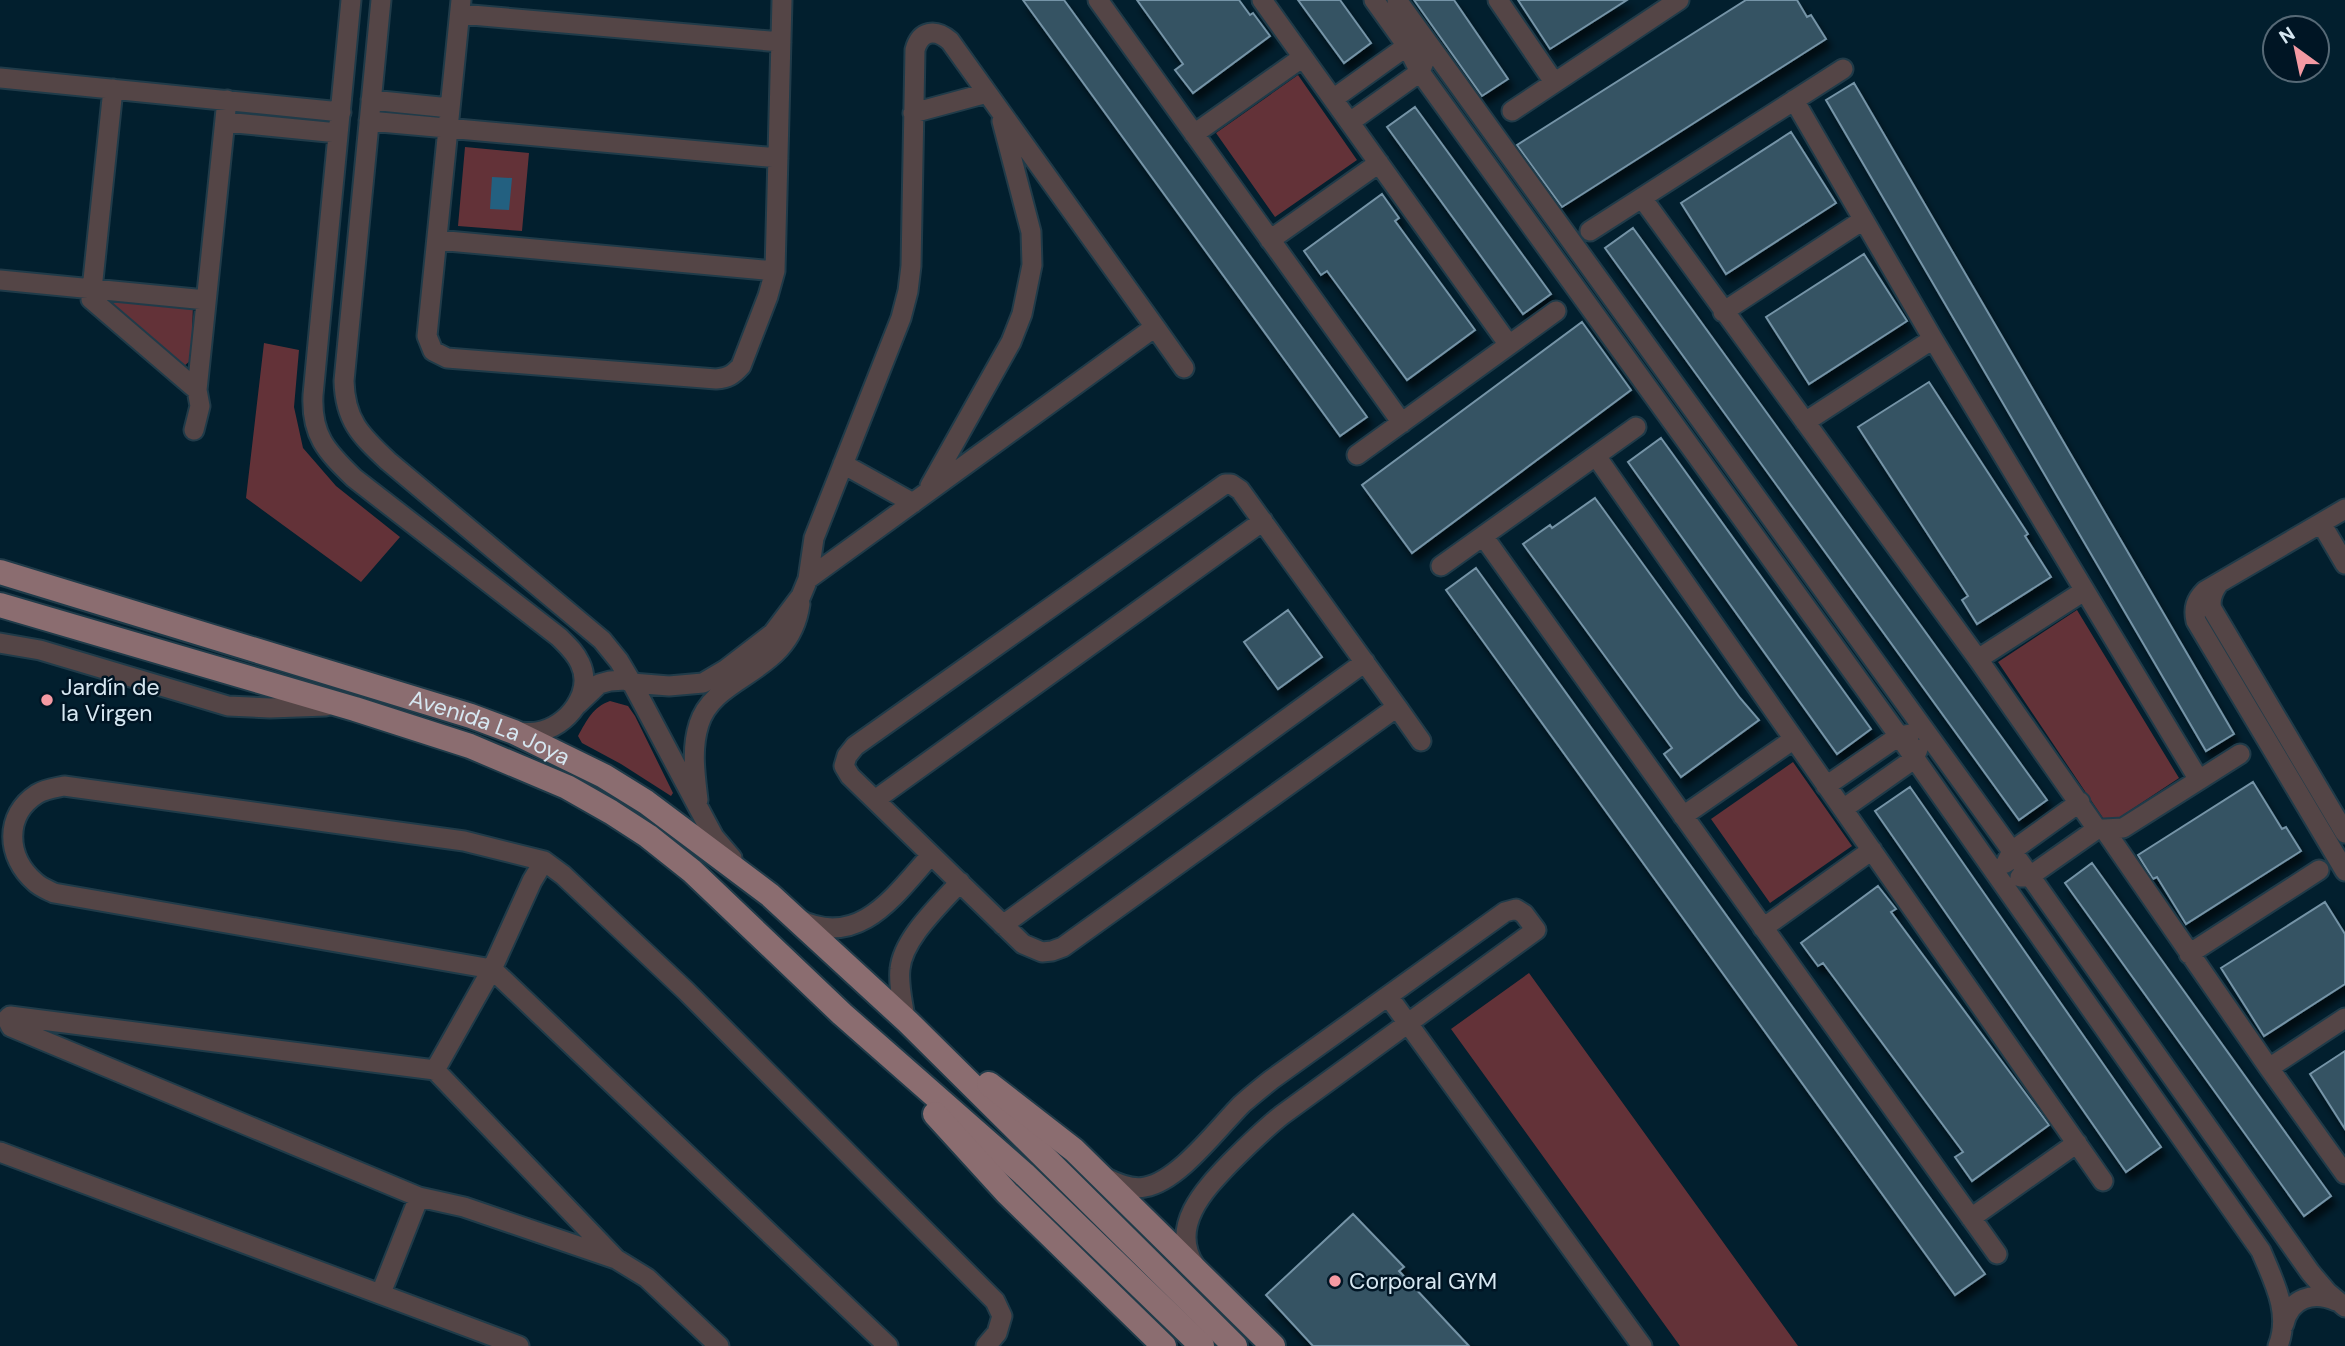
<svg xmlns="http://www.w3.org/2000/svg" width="2345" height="1346" font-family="'DM Sans',sans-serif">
<defs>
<filter id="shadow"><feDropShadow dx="4.5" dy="8" stdDeviation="3.5" flood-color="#0009"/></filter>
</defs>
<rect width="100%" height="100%" fill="#021f2e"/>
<!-- green -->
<path fill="#633238" d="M1298,75L1357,160L1275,217L1216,133Z
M465,147L529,153L522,231L458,226Z
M118,299L193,305L191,360L183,367L111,305Z
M264,343L299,350L294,407L303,448L336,486L400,537L361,582L246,498Z
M2077,610L2179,778L2117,819L2103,818L1998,662Z
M610,701L628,706L635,716L673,793L671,796L621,764L582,743L578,736C587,720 593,707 610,701Z
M1793,762L1852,846L1770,903L1711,819Z
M1529,973L1798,1346H1680L1451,1029Z"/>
<!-- water -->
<path fill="#236080" d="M492,177L512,178L509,210L490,209Z"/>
<!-- building -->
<path fill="#355263" stroke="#7594a7" stroke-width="2" filter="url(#shadow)" d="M1023,0H1064L1367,417L1340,436Z
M1137,0H1239L1250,15L1253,13L1270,36L1193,93L1175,70L1183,64Z
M1298,0H1340L1371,43L1344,63Z
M1414,0H1454L1508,79L1482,96Z
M1518,0H1627L1550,49Z
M1746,0H1797L1807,17L1811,15L1826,39L1562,207L1517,145Z
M1854,83L2234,734L2206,751L1826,100Z
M1415,107L1551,294L1523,314L1387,127Z
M1791,132L1836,203L1726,274L1681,203Z
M1382,194L1399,218L1395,221L1475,330L1407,380L1327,271L1321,275L1304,251Z
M1633,228L2047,800L2019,820L1605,248Z
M1864,254L1907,321L1809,384L1766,317Z
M1582,322L1631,390L1412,553L1362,485Z
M1929,382L2028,534L2025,536L2051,577L1977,624L1962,600L1968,596L1858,427Z
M1661,438L1871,729L1837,754L1628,462Z
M1595,498L1740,698L1759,720L1681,777L1664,754L1672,748L1523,544L1550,525L1552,528Z
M1476,568L1985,1274L1955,1295L1446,590Z
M1288,610L1322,657L1278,689L1244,642Z
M2253,782L2282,829L2286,827L2301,851L2186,924L2157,877L2153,879L2138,855Z
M1910,787L2161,1147L2126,1172L1875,811Z
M2092,863L2331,1196L2304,1216L2065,883Z
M1878,886L1896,909L1891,912L2049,1125L1972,1181L1955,1157L1963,1152L1823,963L1818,966L1801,943Z
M2325,902L2345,934V984L2264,1036L2221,968Z
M2345,1051V1129L2310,1074Z
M1353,1214L1404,1267L1399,1271L1469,1346H1313L1266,1295Z"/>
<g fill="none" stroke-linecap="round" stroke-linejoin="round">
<defs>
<path id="minor" d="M351,0L313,395C311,435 326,451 354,478L559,637C567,645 575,652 580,663C594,692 568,727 537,732C531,733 522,732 515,732
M381,0L344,381C345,420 360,435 388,461L602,640L619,661L632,683L714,837L732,858
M461,0L427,336L433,351L447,358L716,379C728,378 733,375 741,366L768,296L775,271L782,0
M1098,0L1402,423
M1262,0L1509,345
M1374,0L1407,46L1420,72L1899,736L2261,1251C2274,1282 2291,1313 2278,1346
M1397,0L2030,876L2310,1272L2327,1292L2345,1307
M1498,0L1554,82
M460,14L781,42
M0,78L341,112
M113,89L91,299L197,390
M1333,99L1407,46L1430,47L1420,72L1350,122
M371,100L450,108
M1794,100L1933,339L2199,780L2123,828L2104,829
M1512,111L1679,0
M913,113L987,93
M369,121L778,158
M225,122L338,133
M1194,134L1303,57
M1642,198L1978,659L2097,829H2104L2269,1068L2345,1174
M1590,231L1843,69
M437,240L775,271
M1270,240L1379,163
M0,280L206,300
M1723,312L1863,220
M1155,327L1184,368
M1805,422L1933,339
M194,430L200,406L197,390L227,100
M1357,455L1556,311
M1596,456L2103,1181
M843,464L913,503
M1225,484H1231L1240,490L1397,707L1063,947L1052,951L1042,952L1023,944L850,776L844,766L847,756L855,746Z
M930,486L1011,342L1022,314L1032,265L1031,232L1002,121
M2345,509L2205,591C2196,600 2193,608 2196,621L2345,871
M2321,523L2345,564
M1483,536L1997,1254
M1441,566L1636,427
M2219,583C2213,591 2209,599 2212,609L2345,833
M0,643L40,650L228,706L270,708L326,706
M1978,659L2084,591
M578,704L599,684L610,681L625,680L632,683L669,686L703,683L725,670L773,633L801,596L808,579L814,538L901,318L908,291L911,266L915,50C920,31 935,28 950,41L1155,327L808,579
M1397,707L1421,741
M2199,780L2240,754
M1826,786L1899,736L1910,734
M698,800C695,774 691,749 699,724C715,673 790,675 800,604
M875,800L1263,521
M1843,809L1914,759L1918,749
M1683,816L1794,739
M544,861L464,841L64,786C55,788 45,789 37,794C4,815 6,857 35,882C40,887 48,890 54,893L492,969L532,881L544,861L563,875L686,991L995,1301L1002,1316L997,1333L986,1346
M2006,863L2012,851L2080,802
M2020,877L2030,876L2097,829
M798,919C859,950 895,895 931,855
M1003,925L1365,662
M1763,928L1872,850
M2189,954L2319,870
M1388,996L1642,1346
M905,1019C903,1003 898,985 900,969C903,938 940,905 960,882
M2269,1068L2345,1018
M0,1152L519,1346
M1104,1177C1116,1183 1131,1190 1145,1187C1179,1181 1217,1129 1242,1104C1251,1096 1261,1088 1271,1080L1505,912L1516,909L1524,914L1536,930L1282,1115C1263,1130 1247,1146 1230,1163C1204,1190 1169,1227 1195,1266
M419,1197L11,1027L7,1019L10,1016L435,1070
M1971,1218L2077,1143
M616,1259L435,1070L492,969L888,1346
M381,1293L419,1197L464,1207L616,1259L647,1278L719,1346
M2284,1324C2290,1298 2313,1291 2336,1301"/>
<g id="major">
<path id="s1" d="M0,572L471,716L514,732L604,776L646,802L770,895L908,1022L1235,1346"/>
<path d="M0,605L355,709L470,746L567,787L611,812L648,836L692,871L842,1014L1024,1174L1202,1346"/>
<path d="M989,1084L1074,1150L1273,1346"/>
<path d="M935,1114L1007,1193L1164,1346"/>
</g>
</defs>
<!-- minor casing -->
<use href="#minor" stroke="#203b49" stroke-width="23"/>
<!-- major casing -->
<use href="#major" stroke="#203b49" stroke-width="28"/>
<!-- minor -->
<use href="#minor" stroke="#544546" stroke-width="19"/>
<!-- major -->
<use href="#major" stroke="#8b6d70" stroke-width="24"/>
</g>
<!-- markers -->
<g fill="#f49aa3" stroke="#001524" stroke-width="2.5">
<circle cx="47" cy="700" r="7"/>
<circle cx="1335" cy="1281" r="7"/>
</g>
<g text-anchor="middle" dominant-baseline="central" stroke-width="5" stroke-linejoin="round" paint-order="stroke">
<!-- poi labels -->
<g font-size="23" fill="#d6e7f1" stroke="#001524" text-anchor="start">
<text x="61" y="687">Jardín de<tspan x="61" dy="26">la Virgen</tspan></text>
<text x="1349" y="1281">Corporal GYM</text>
</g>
<!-- street labels -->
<g font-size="23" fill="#d6e7f1" stroke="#001524">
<text stroke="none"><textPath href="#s1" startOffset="514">Avenida La Joya</textPath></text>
</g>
</g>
<!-- north arrow -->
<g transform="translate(2296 49) rotate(327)"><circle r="33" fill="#001524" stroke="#566976" stroke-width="2"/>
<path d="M0-5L12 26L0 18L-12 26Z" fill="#f49aa3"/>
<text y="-10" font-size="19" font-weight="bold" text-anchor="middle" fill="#d6e7f1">N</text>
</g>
</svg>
